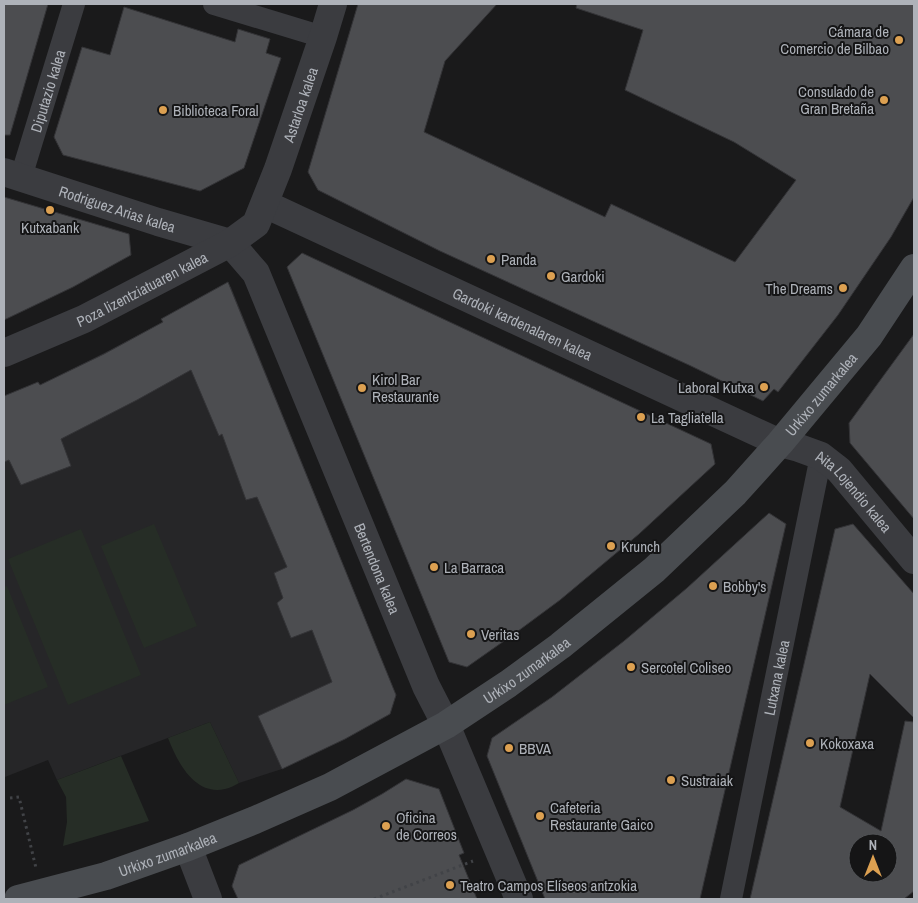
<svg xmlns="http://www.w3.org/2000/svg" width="918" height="903" font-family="'Archivo Narrow',sans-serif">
<rect width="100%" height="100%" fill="#1a1a1b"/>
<!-- built -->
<path fill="#262628" d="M222,285L231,287L396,695L390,714L345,739L282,769L239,783L210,722L57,780L48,760L5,777L4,773V396L38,382L40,385L104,353L163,322L161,319Z"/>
<!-- green -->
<path fill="#262d26" d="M154,524L197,626L144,648L101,546Z
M81,529L141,675L68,705L8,559Z
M7,586L48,687L4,705V587Z
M210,722L239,783C235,785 230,788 225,789C194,796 177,761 168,738Z
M121,756L149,821L63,846L67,822L66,797L57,780Z"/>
<!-- building -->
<path fill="#4c4d50" stroke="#343437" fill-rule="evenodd" d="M4,4H48L10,135H4Z
M358,4H497L445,61L424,132L605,217L611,204L735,262L796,180L734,142L625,90L643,30L576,8L577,4H914V197L891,237L838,315L778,392L774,389L763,401L691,366L440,251L318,190L308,172Z
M124,7L235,42L238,29L270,39L266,53L281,58L244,168L200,191L63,155L54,137L82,47L110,55Z
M4,197L129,234L131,255L73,287L4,320Z
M302,253L711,444L715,464L639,534L560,600L514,634L467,667L449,662L287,267Z
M228,282L396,695L390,714L345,739L282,769L258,716L332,682L312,630L291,638L277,603L283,598L274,573L287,567L257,497L246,500L222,434L219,436L191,370L137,400L61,439L71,466L21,485L9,460L4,462V396L38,382L40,385L104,354L163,322L161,319Z
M914,334V519L850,443L849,423Z
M769,513L786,524L700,899H545L487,756L492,738L552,697L624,641L687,588Z
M853,524L914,594V718L870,674L840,807L881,831L905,721L914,722V891L904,899H750L835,529ZM858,843H888V873H858Z
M406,779L439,789L464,853L459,855L477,899H238L232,886L239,865L353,810L382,794Z"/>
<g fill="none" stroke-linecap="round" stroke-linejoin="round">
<!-- path -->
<path stroke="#414347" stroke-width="3" stroke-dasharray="2.5 4" stroke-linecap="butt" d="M10,798L19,797L36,868
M374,899L473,861"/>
<!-- pedestrian -->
<g stroke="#3b3c40" stroke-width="22">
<path d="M214,4L323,37"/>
<path id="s1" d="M21,177L74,4"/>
<path id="s2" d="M731,899L821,456"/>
</g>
<!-- minor -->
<g stroke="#3b3c40" stroke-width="28">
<path id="s3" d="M4,172L158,222L230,243L256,273L426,686L446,725L519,899"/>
<path id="s4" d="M265,204L780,443L799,448L821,456L839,470L914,560"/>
<path id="s5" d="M4,353L84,319L230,243L256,224L278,169L323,37L333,4"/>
<path d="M188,847L208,899"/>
</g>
<!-- secondary -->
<path stroke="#494c50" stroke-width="28" id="s6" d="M18,899L106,876L188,847L255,820L330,787L446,725L508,684L560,646L654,570L735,493L780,443L869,336L914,268"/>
</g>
<!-- markers -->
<g fill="#dca051" stroke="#151516" stroke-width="2">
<circle cx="899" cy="40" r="5"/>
<circle cx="884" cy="100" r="5"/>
<circle cx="163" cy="110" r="5"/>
<circle cx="50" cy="210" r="5"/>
<circle cx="491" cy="259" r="5"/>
<circle cx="551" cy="276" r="5"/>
<circle cx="843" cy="288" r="5"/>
<circle cx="764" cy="387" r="5"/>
<circle cx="362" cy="388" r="5"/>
<circle cx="641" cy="417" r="5"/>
<circle cx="611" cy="546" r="5"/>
<circle cx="434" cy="567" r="5"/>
<circle cx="713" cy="586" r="5"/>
<circle cx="471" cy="634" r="5"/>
<circle cx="631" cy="667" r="5"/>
<circle cx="810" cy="743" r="5"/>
<circle cx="509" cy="748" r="5"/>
<circle cx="671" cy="780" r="5"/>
<circle cx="540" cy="816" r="5"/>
<circle cx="386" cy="826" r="5"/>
<circle cx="450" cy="885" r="5"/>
</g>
<g text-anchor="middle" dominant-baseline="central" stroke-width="4" stroke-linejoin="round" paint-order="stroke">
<!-- poi labels -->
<g font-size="15" fill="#aeb2b9" stroke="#151516" text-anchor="start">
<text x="889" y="31" text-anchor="end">Cámara de<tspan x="889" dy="17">Comercio de Bilbao</tspan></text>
<text x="874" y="91" text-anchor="end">Consulado de<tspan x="874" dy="17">Gran Bretaña</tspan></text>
<text x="173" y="110">Biblioteca Foral</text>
<text x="50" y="227" text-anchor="middle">Kutxabank</text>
<text x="501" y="259">Panda</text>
<text x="561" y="276">Gardoki</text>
<text x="833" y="288" text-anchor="end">The Dreams</text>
<text x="372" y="379">Kirol Bar<tspan x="372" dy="17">Restaurante</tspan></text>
<text x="754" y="387" text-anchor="end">Laboral Kutxa</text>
<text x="651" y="417">La Tagliatella</text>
<text x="621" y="546">Krunch</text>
<text x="444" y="567">La Barraca</text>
<text x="723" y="586">Bobby's</text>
<text x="481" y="634">Veritas</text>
<text x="641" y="667">Sercotel Coliseo</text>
<text x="820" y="743">Kokoxaxa</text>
<text x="519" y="748">BBVA</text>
<text x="681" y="780">Sustraiak</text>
<text x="550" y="807">Cafeteria<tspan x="550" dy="17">Restaurante Gaico</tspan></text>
<text x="396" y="817">Oficina<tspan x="396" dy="17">de Correos</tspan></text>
<text x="460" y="885">Teatro Campos Elíseos antzokia</text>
</g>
<!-- street labels -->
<g font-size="15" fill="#aeb2b9" stroke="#151516">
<text stroke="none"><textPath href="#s1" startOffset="90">Diputazio kalea</textPath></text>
<text stroke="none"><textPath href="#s5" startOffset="411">Astarloa kalea</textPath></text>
<text stroke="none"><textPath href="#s3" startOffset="119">Rodriguez Arias kalea</textPath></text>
<text stroke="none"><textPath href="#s5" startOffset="152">Poza lizentziatuaren kalea</textPath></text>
<text stroke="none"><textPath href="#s4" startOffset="284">Gardoki kardenalaren kalea</textPath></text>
<text stroke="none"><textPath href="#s6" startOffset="966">Urkixo zumarkalea</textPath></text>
<text stroke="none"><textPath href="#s4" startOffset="659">Aita Lojendio kalea</textPath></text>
<text stroke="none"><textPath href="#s3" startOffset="596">Bertendona kalea</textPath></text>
<text stroke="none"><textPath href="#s6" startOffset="561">Urkixo zumarkalea</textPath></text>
<text stroke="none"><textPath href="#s2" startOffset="226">Lutxana kalea</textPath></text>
<text stroke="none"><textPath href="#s6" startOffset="156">Urkixo zumarkalea</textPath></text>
</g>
</g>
<!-- border -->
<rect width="918" height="903" fill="none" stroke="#aeb2b9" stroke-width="10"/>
<!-- north arrow -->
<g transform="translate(873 858)"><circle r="24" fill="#151516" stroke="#525457"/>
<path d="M0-4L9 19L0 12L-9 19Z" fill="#dca051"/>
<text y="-8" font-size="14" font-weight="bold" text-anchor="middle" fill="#aeb2b9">N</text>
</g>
</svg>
